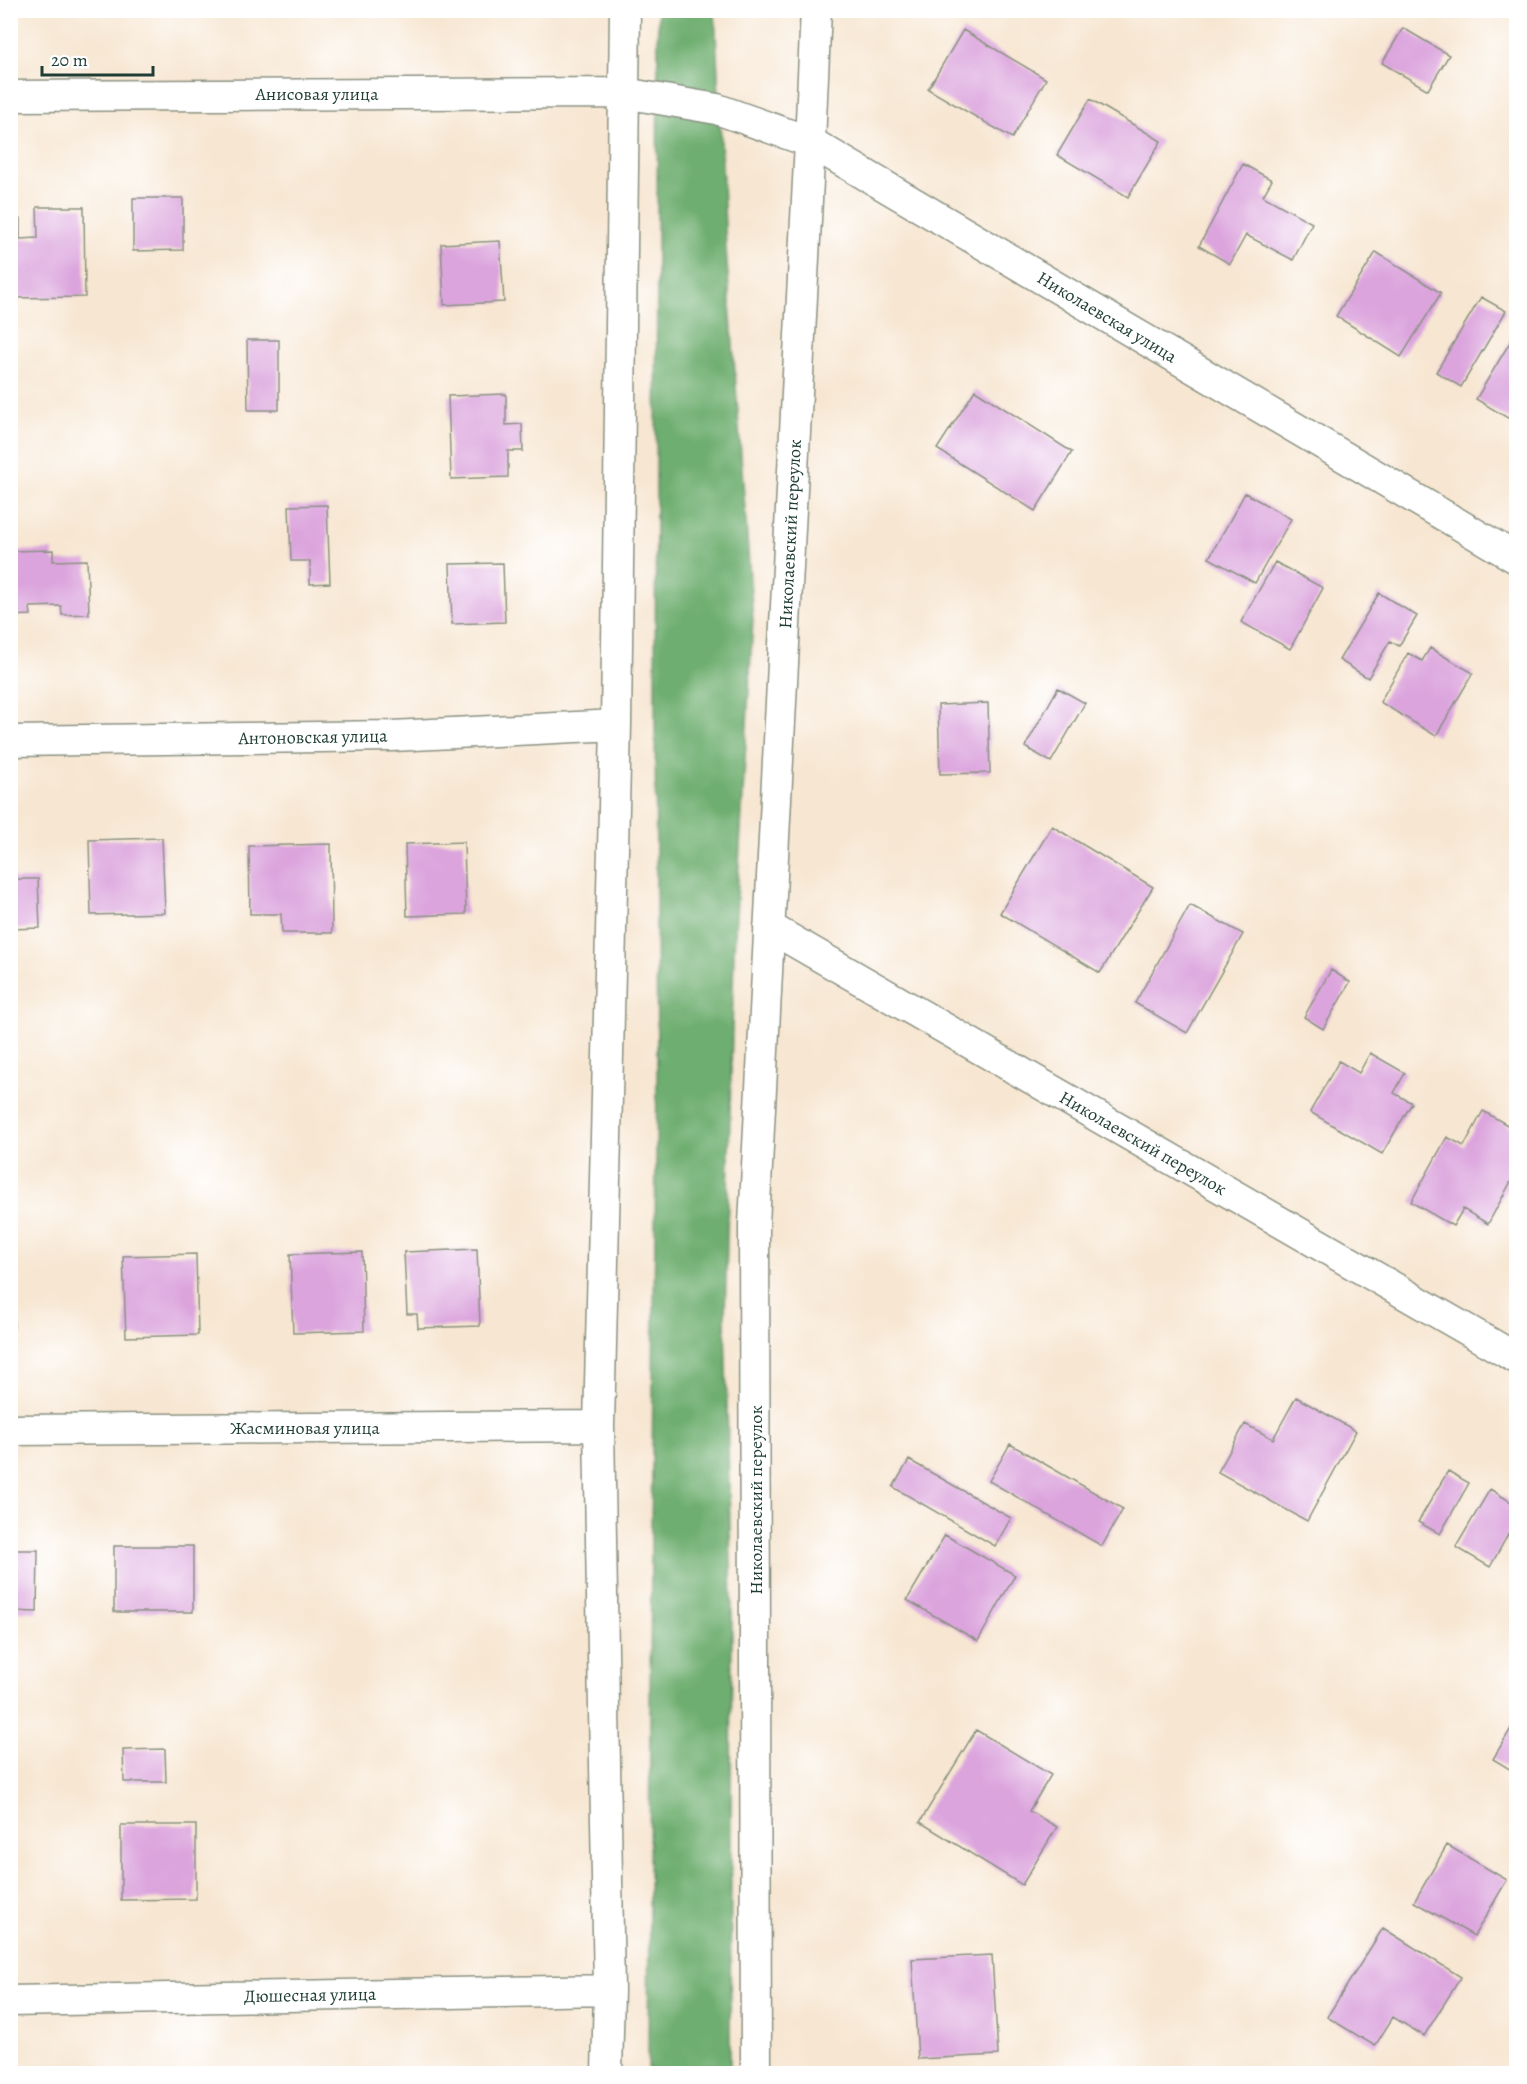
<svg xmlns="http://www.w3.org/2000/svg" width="1527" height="2084" font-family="Alegreya,serif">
<rect width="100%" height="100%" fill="#fff"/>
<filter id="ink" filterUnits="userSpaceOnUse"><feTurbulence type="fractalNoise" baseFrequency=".0167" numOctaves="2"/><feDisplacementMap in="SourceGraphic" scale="12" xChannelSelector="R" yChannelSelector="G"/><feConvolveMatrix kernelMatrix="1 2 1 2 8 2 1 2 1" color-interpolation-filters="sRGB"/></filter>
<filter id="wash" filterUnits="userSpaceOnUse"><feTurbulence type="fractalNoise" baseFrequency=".008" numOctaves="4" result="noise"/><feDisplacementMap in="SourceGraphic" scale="24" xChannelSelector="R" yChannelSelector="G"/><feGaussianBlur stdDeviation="1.35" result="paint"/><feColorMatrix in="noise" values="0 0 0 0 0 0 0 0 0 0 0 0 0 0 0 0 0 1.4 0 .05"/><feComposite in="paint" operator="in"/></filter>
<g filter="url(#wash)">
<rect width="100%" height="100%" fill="#f7e6d1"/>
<!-- forest -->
<path fill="#6eae70" stroke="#467652" stroke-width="1.5" d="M715,10L726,248L753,620L734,952L725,1321L732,1607L730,2073L648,2074L651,1536L657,1079L655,703L658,11Z"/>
<g id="blocks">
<!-- building -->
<path fill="#dba4dd" d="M1403,28L1449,55L1428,90L1382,63Z
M963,30L1046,79L1012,138L928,89Z
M1090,99L1161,141L1128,197L1057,155Z
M1243,164L1272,180L1263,196L1312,223L1293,260L1246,235L1230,264L1199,246Z
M133,198H183V250L133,251Z
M37,207H84L85,297L10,298V219H20V239L38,238Z
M500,241L504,302L444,305L441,244Z
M1376,252L1441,293L1401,357L1336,316Z
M1481,297L1506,311L1461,387L1436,372Z
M1516,332V423L1476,399Z
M247,340H279V410H248Z
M975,390L1072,452L1035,511L937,449Z
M506,394V425L522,424L523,451H508V477L451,479L448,396Z
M1245,493L1291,519L1255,583L1209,558Z
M327,505L330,583L310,584V561H291L289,506Z
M53,550V561L87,560L89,614L62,615L61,606L30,607L31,615L10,616V551Z
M1275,562L1323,588L1290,649L1241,622Z
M503,563L505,622L452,624L450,564Z
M1379,593L1417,616L1399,646L1390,641L1368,678L1339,660Z
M1430,648L1473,673L1436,736L1380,702L1408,653L1422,661Z
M1058,688L1085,703L1051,762L1025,747Z
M988,703L990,773L940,774L938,705Z
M1052,826L1153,887L1100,973L1000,913Z
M162,838L165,913L91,915L89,840Z
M464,842L466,914L407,916L405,844Z
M331,844L332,933H282L281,914H250L249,846Z
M10,870H14V879H38L40,928L10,929Z
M1190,905L1243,934L1187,1033L1135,1003Z
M1331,970L1350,982L1323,1029L1304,1017Z
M1370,1053L1405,1073L1394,1093L1412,1103L1382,1154L1310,1112L1339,1061L1359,1073Z
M1483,1111L1516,1130V1172L1488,1224L1463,1209L1453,1226L1411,1202L1447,1137L1464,1146Z
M477,1249L480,1326L418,1328L417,1314H407L404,1252Z
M362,1252L364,1331L293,1333L290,1254Z
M196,1254L198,1335L126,1337L123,1256Z
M10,1255H13L14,1328H10Z
M1296,1397L1356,1431L1307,1521L1218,1472L1245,1424L1273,1439Z
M1010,1444L1123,1509L1102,1546L989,1481Z
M909,1460L1011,1518L995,1546L893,1487Z
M1448,1471L1469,1483L1440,1534L1418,1522Z
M1490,1489L1516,1505V1520L1490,1567L1456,1547Z
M945,1535L1015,1575L978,1641L907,1600Z
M114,1546H193V1612H114Z
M10,1550H38L37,1612L10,1611Z
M1516,1720V1773L1493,1759Z
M976,1730L1051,1775L1029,1811L1057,1827L1022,1885L920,1822Z
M165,1749L166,1782H124L123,1750Z
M121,1825H196V1899L121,1900Z
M1447,1845L1507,1880L1474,1936L1414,1902Z
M1383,1928L1461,1977L1424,2036L1393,2017L1375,2046L1327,2017Z
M992,1955L998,2055L918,2059L912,1959Z"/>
</g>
</g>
<g filter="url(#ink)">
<use href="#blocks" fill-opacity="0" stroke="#8b9282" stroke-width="1.5"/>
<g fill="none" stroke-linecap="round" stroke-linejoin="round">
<defs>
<path id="street" d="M816,10L810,142L1516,558
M10,96L624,93L717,109L810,142L754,1224L756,2074
M10,741L392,736L616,725
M769,927L1516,1358
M10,1430L599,1426
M10,2001L609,1990
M607,2074L609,1990L599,1426L616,725L625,10"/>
</defs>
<!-- street casing -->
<use href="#street" stroke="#8b9282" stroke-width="33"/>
<!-- street -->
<use href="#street" stroke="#fff" stroke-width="30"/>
</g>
</g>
<g text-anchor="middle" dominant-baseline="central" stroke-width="4.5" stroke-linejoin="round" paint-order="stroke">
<!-- street labels -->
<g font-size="18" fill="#1f3d34" stroke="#fff">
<text x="317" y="94">Анисовая улица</text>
<text transform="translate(1107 317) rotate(31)">Николаевская улица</text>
<text transform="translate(790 534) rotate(-87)">Николаевский переулок</text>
<text transform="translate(313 737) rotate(-1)">Антоновская улица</text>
<text transform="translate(1143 1143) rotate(30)">Николаевский переулок</text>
<text x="305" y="1428">Жасминовая улица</text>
<text transform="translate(756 1500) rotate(-90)">Николаевский переулок</text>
<text transform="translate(310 1995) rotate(-1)">Дюшесная улица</text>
</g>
</g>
<!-- margin -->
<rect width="1527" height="2084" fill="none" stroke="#fff" stroke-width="36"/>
<!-- scale -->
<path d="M42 66v9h111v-9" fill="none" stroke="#1f3d34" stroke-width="3"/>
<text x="51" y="66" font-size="18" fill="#1f3d34" stroke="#ffffff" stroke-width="4.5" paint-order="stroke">20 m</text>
</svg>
